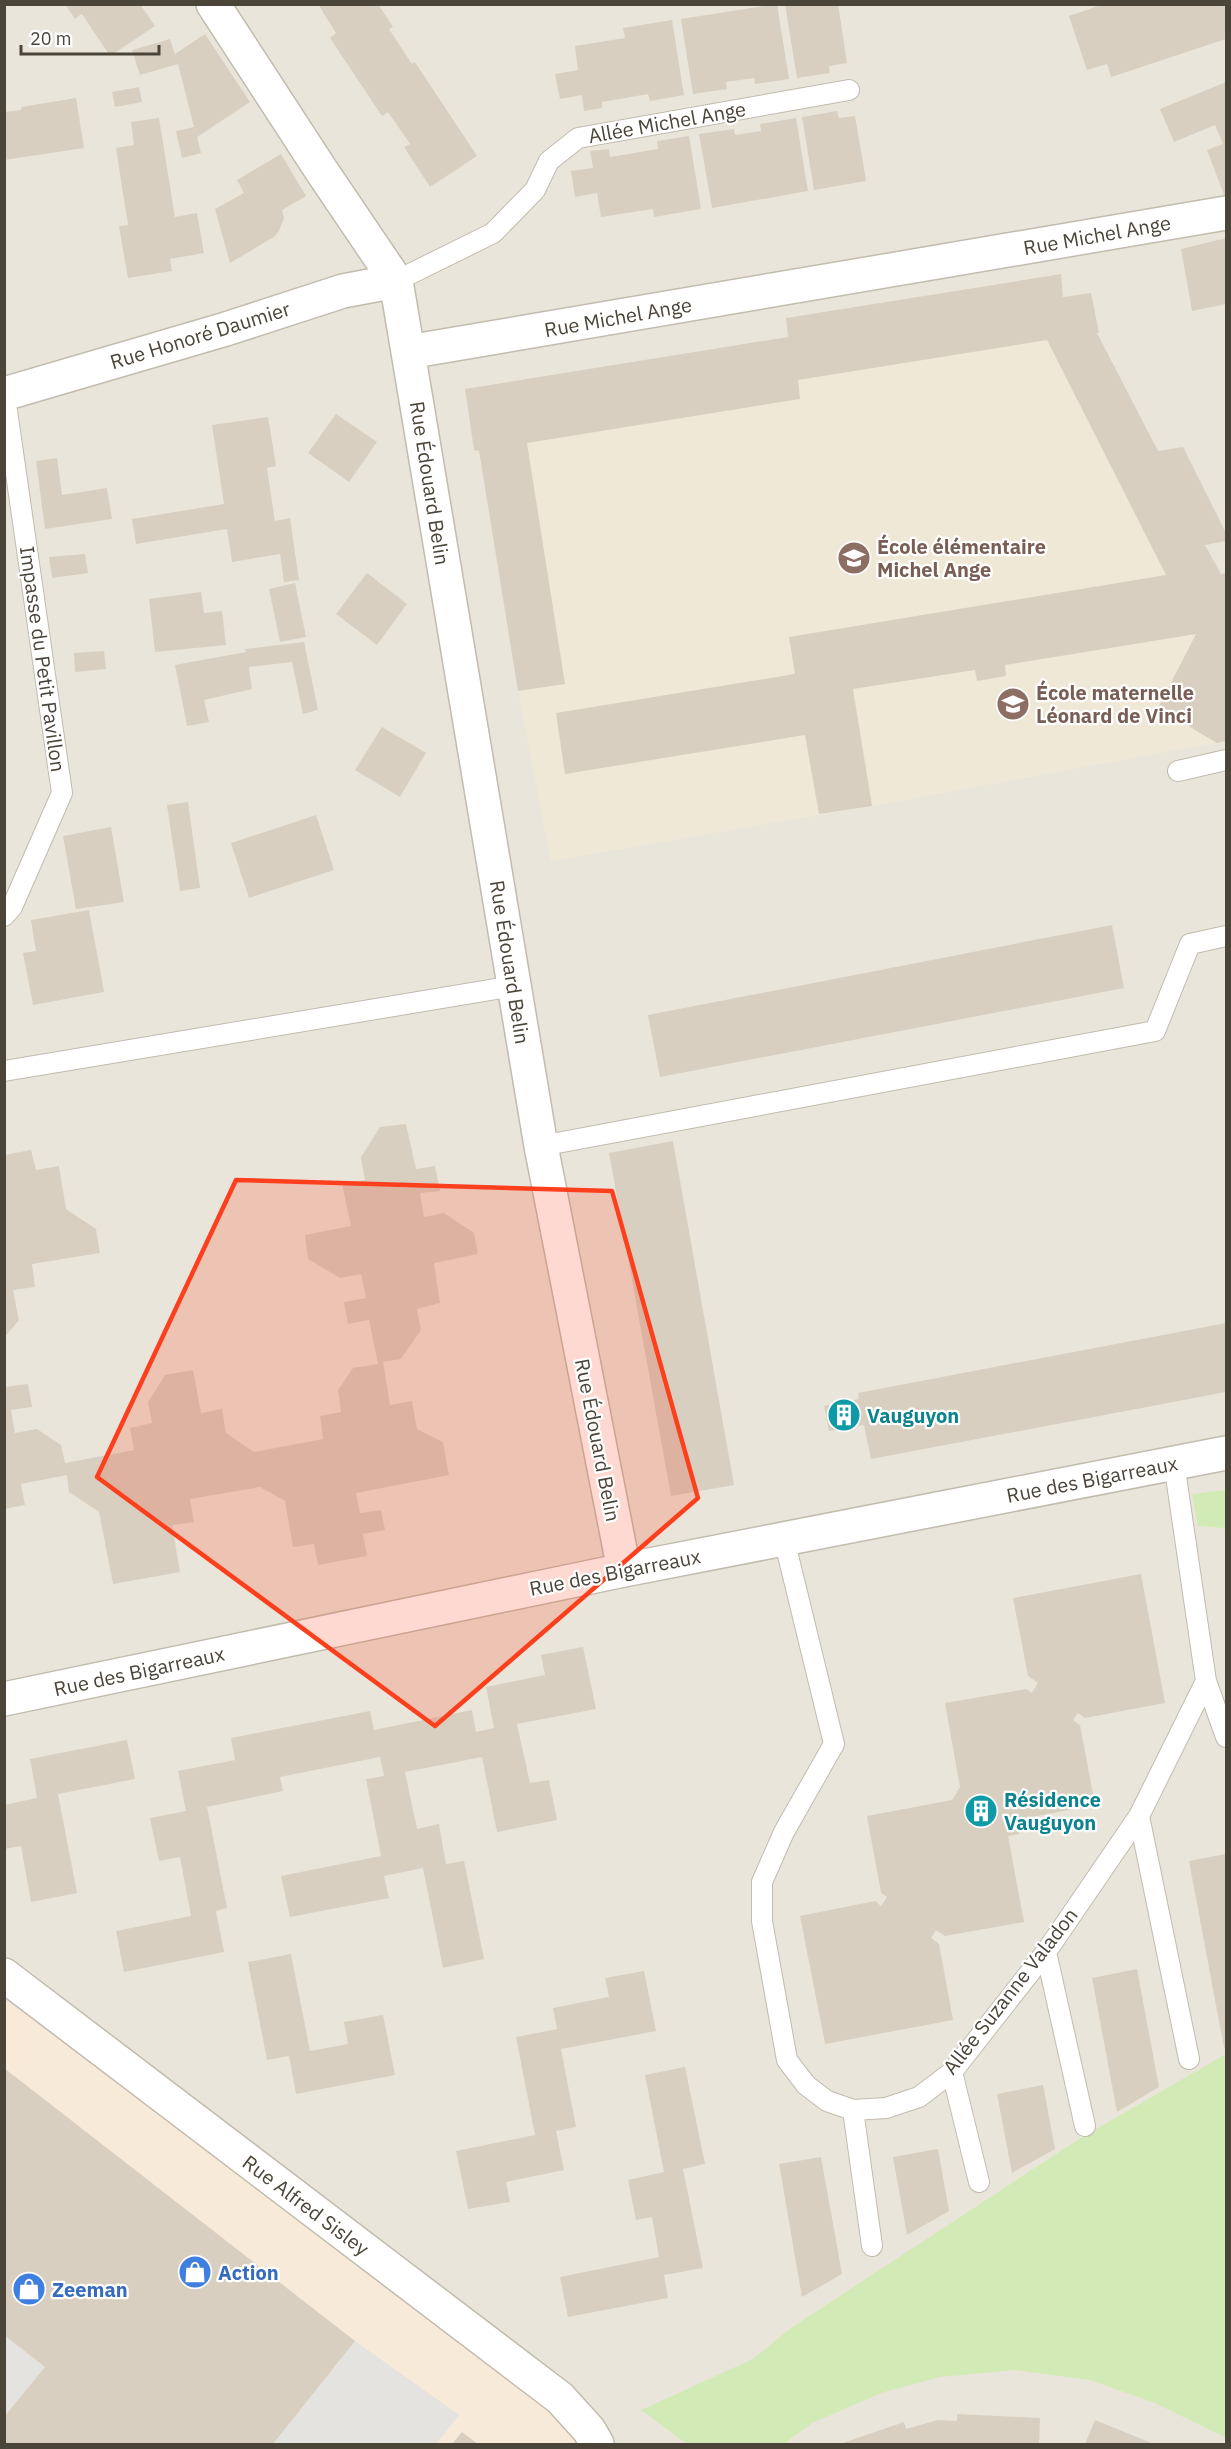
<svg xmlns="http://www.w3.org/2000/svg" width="1231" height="2449" font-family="'IBM Plex Sans',sans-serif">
<rect width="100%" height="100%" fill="#f6f3ec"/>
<!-- residential -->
<path fill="#eae5da" d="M5,5H1226V2444H5Z"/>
<!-- commercial -->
<path fill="#f7ead8" d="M4,1999L428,2310L569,2425L576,2444H5Z"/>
<!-- education -->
<path fill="#efe8d6" d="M1061,274L1064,297L1091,293L1097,333L1226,585V741L872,806L551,861L518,691L479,451L474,450L465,389L787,337L786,318Z"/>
<!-- green -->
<path fill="#d2eab5" d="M1226,1490V1534L1224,1528L1198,1526L1192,1494Z
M1226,2054V2438L1155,2403L1090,2380L1015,2370L940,2377L884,2392L812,2423L784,2444H687L641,2410L753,2359L791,2328L1079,2139Z"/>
<!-- parking -->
<path fill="#e5e3e0" d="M5,2335L45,2367L5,2417Z
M355,2341L459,2415L436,2444H273Z"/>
<!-- building -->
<path fill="#d8cfc1" d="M65,4H140L155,26L110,56L82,14L75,19Z
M318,4H378L393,27L389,29L412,64L415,62L477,156L430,187L404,147L410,144L388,112L382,116L330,38L336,33Z
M777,4L789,79L755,84L754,78L726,82L727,89L693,94L681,19Z
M785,4H838L847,63L829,66L830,73L797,78Z
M1104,4H1226V39L1111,77L1107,64L1087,70L1069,16Z
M672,20L684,95L650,101L648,94L637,96L602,102V108L584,111L582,95L560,99L555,74L578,70L575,46L625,38L623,28Z
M205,34L250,102L197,137L201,153L182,158L176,131L194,127L178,64L140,75L132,50L170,39L175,54Z
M1226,82V200L1207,150L1223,144L1215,125L1174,142L1160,109Z
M139,87L142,102L115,107L112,92Z
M76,98L84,148L4,160V112L21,110V107Z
M837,111L839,118L855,116L866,181L814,190L802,117Z
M159,118L175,217L197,213L204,253L170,259L172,271L128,278L119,226L128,225L116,148L134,145L131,122Z
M796,118L808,191L712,208L699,134L734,129L735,135L761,131L760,124Z
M689,136L701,209L654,217L653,209L601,217L597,193L575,197L571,171L593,168L590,151L609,149L610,157L658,149L657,141Z
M281,154L306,196L282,210L284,218L279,231L274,237L230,263L215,209L244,193L237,180Z
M1226,238V304L1192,311L1181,249Z
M1061,274L1063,297L1091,293L1099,333H1097L1158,451L1183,447L1226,533V541L1205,545L1221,574L1226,573V741L1217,743L1158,708L1196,634L1005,665L1006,676L977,681L975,670L853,689L872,806L819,814L805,735L565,774L556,713L795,674L789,637L1166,575L1047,340L798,380L800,399L527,443L565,684L518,691L479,451L474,450L465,389L788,337L786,318Z
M336,414L377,442L349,482L308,453Z
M268,417L276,466L267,468L275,521L290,518L299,580L284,582L280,554L232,562L227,529L136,544L132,519L224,504L212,425Z
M57,458L62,495L107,488L112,519L45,529L36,461Z
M85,554L88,573L52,578L49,557Z
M367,573L407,604L377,645L336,614Z
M295,583L306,637L280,642L269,589Z
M201,592L204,613L222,611L226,645L155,652L149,599Z
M304,642L318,710L303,714L292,662L249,667L252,689L204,700L209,722L187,726L175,665L246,652L245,649Z
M104,651L106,669L75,672L74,653Z
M382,727L426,753L400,797L355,770Z
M188,802L200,888L180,891L167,805Z
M316,815L334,870L249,898L231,843Z
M111,827L124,902L76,909L63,836Z
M89,910L104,992L33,1005L23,953L36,951L31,920Z
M1112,925L1124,988L660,1077L648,1015Z
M406,1124L416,1169L435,1166L440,1191L420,1193L424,1217L444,1213L474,1233L478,1254L434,1263L440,1303L417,1309L421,1330L401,1359L383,1362L390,1405L412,1401L417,1429L443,1442L449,1475L356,1493L360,1513L381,1510L385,1530L363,1534L367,1556L318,1565L314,1544L293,1547L285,1501L260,1487L190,1499L194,1522L172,1525L180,1572L113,1584L99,1512L69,1492L67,1475L21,1484L25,1505L4,1509V1387L28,1384L32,1407L11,1410L15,1433L37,1429L61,1445L65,1463L134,1450L130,1428L152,1423L148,1402L165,1375L193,1370L201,1413L222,1409L226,1433L254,1452L323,1439L320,1416L341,1412L338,1390L353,1368L378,1364L369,1320L348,1324L344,1302L366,1298L361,1274L340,1278L308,1259L305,1235L351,1226L342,1184L365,1180L361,1157L380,1127Z
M673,1141L734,1485L671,1496L609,1153Z
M31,1150L36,1170L59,1166L66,1209L96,1229L100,1253L32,1264L35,1287L13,1290L19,1320L4,1338V1155Z
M1226,1323V1392L871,1459L864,1425L829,1431L824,1406L859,1399L858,1393Z
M1141,1574L1165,1703L1085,1718L1078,1713L1073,1720L1080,1725L1095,1805L1027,1818L1029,1826L1018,1828L1019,1834L1008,1836L1024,1922L945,1936L936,1930L931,1938L939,1944L953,2020L825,2044L800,1916L875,1901L881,1906L887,1897L881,1893L867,1816L952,1800L960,1787L945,1703L1026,1689L1032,1693L1038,1683L1028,1676L1013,1598Z
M583,1647L596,1709L517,1724L530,1783L549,1780L557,1820L497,1832L482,1757L405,1772L417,1829L439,1824L446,1864L464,1861L484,1959L443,1968L423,1868L384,1876L389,1898L290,1917L281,1876L381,1856L366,1779L384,1776L380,1757L280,1777L283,1791L207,1807L227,1908L216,1911L224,1952L124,1972L116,1931L191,1916L180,1857L159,1861L150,1818L186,1811L178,1771L235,1760L231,1738L370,1711L374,1730L472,1710L476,1732L494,1728L486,1687L545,1675L541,1655Z
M127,1740L135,1779L58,1794L77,1893L31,1902L21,1846L4,1849V1805L37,1798L30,1759Z
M1226,1854V2047L1224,2048L1189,1861Z
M291,1954L310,2051L348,2044L344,2022L383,2015L395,2075L296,2094L289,2056L267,2060L248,1962Z
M1137,1969L1159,2087L1117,2112L1092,1978Z
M644,1971L656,2031L561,2049L576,2127L556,2131L564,2170L506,2182L510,2202L468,2209L456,2151L535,2135L516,2037L557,2029L553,2008L609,1997L605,1978Z
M685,2067L705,2164L683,2169L703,2268L664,2275L668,2298L568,2317L560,2277L659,2257L652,2217L636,2220L628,2180L664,2172L645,2075Z
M4,2068L355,2341L273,2444H4V2417L45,2367L4,2335Z
M1043,2085L1055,2149L1012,2173L997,2094Z
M938,2149L949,2211L907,2235L893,2157Z
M821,2157L842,2274L802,2297L779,2164Z
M957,2414L1040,2418L1039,2444H840L904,2422L906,2429L938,2420L957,2421Z
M1095,2420L1154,2444H1085Z
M462,2432L478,2444H452Z"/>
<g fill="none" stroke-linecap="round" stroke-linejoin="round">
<defs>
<path id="service" d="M396,281L493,233L535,190L549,161L578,138L849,90
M4,390L62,793L12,907L4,916
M1178,771L1226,760
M4,1071L514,986
M541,1146L1155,1031L1190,944L1226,936
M784,1539L834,1744L784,1832L762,1882V1921L787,2060L806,2085L827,2101L853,2110L886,2108L919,2097L952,2072L1046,1952L1139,1816L1206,1681L1174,1463
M1206,1681L1226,1737
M1139,1816L1189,2059
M1046,1952L1085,2126
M952,2072L979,2182
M853,2110L872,2246"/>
<path id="minor" d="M213,4L321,170L396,281L408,352L1226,213
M408,352L541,1146L624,1570
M4,394L226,329L343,291L396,281
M4,1699L624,1570L1226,1453
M4,1975L560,2398L589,2430L597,2444"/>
</defs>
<!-- service casing -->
<use href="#service" stroke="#c2bbae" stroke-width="22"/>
<!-- minor casing -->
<use href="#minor" stroke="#c2bbae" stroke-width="36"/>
<!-- service -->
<use href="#service" stroke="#fff" stroke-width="20"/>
<!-- minor -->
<use href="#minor" stroke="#fff" stroke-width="33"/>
</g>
<!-- marked area -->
<path fill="#fc3f1d" fill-opacity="0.2" stroke="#fc3f1d" stroke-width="4.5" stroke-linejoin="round" d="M236,1180L612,1191L698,1498L435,1726L97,1477Z"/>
<!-- icons -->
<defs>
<symbol id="school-disc" viewBox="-11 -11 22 22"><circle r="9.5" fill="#8d6e63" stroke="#fff"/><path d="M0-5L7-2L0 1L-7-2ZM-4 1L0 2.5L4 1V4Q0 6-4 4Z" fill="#fff"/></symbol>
<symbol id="building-disc" viewBox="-11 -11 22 22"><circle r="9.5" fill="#0f9aa8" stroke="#fff"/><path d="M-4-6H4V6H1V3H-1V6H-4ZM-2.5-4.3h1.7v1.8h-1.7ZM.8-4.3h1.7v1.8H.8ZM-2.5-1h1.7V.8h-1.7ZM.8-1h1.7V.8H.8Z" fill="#fff"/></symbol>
<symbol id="shop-disc" viewBox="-11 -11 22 22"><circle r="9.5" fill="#3f7fe0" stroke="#fff"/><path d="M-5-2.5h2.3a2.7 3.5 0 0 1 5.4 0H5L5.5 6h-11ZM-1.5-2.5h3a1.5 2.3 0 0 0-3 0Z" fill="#fff"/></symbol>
</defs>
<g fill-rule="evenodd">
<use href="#school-disc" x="835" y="539" width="38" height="38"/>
<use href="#school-disc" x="994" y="685" width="38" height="38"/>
<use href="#building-disc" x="825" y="1396" width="38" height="38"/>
<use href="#building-disc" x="962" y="1792" width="38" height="38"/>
<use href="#shop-disc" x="176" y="2253" width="38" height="38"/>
<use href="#shop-disc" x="10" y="2270" width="38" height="38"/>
</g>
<g text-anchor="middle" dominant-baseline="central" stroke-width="4.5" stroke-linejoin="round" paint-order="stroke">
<!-- street labels -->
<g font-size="20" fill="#4b4439" stroke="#fff">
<text transform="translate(667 122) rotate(-10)">Allée Michel Ange</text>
<text transform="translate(1097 235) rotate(-10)">Rue Michel Ange</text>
<text transform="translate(618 317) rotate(-10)">Rue Michel Ange</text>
<text transform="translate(200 335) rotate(-17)">Rue Honoré Daumier</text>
<text transform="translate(430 483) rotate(81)">Rue Édouard Belin</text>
<text transform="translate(43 659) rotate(82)">Impasse du Petit Pavillon</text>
<text transform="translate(510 962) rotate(81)">Rue Édouard Belin</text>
<text transform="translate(598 1440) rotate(79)">Rue Édouard Belin</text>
<text transform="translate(1092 1479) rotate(-11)">Rue des Bigarreaux</text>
<text transform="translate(615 1572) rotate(-11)">Rue des Bigarreaux</text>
<text transform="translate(139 1671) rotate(-12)">Rue des Bigarreaux</text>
<text transform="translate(1010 1991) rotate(-52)">Allée Suzanne Valadon</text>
<text transform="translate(306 2205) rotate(37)">Rue Alfred Sisley</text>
</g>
<!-- education labels -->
<g font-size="20" font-weight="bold" fill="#785e54" stroke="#fff" text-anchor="start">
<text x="877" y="546">École élémentaire<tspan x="877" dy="23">Michel Ange</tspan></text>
<text x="1036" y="692">École maternelle<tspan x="1036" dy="23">Léonard de Vinci</tspan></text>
</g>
<!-- culture labels -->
<g font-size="20" font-weight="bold" fill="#0d838f" stroke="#fff" text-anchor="start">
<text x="867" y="1415">Vauguyon</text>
<text x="1004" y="1799">Résidence<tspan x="1004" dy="23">Vauguyon</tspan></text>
</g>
<!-- shop labels -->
<g font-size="20" font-weight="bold" fill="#366cbe" stroke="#fff" text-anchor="start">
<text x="218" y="2272">Action</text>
<text x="52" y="2289">Zeeman</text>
</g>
</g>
<!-- border -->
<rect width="1231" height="2449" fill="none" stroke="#4b4439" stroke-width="12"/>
<!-- scale -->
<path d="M21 45v9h138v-9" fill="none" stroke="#4b4439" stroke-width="3"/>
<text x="30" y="45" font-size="18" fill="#4b4439" stroke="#ffffff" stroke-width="4.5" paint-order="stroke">20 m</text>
</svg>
